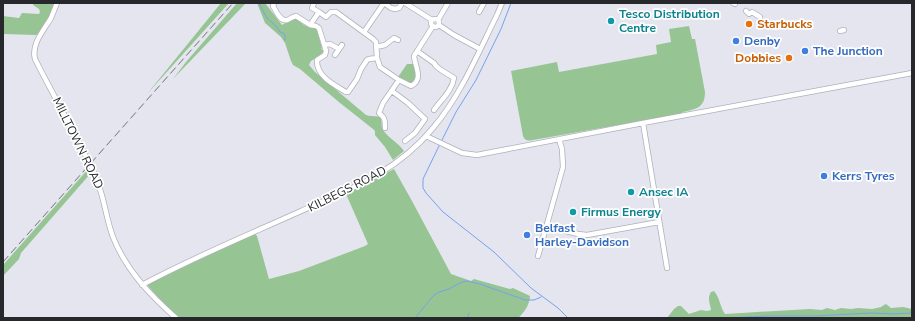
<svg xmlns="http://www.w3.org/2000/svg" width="915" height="321" font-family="'Nunito Sans',sans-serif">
<rect width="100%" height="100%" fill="#e5e5f0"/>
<!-- green -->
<path fill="#96c593" d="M33,3H55C51,12 44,30 36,35L3,34V16L19,18L22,13L39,14L40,12L39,9L33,5Z
M221,3H229L147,94Z
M237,3H246L173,79L186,62Z
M257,3H265L282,25L292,19L296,18L304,25L315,28L317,30L322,48L321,49L324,51L319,56L311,61L309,65L315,72L366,115C371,117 377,115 381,118C382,122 381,127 383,130C388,138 399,143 404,151L393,160L385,147L375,135V131L373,129L349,110L340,103L300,69L293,65L291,61L285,43L281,37L265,23Z
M689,26L692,39H695L705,92C705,108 696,109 683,112L681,114L533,140C528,141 525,141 523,136L511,71L557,62L559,72L657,54L656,45L671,42L669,29Z
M407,64H414C416,71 418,81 410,84L398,77Z
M89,168L91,173L21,253L19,259L3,276V265Z
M394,169L412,201L451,274L471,281L474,279L510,289L513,288L530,296C530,304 524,313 518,318H179L163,303L148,286L147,284L149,282L255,234L257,236L269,279L299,271L365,246L368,244L346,194Z
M714,291C720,298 720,307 725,314L742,313L757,312L810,309L822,310L827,308L835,310L841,308L851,309L858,308L872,309L881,307L884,305L886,304L891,308L903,307L912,309V318H886L875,317L857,318H667L674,309L678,306H681L689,314L701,310L707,311L711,310C710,303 707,298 711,292Z"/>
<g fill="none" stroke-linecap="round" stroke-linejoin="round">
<!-- stream -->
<path stroke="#75a2ec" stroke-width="1" d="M259,3L267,18L276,26L280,32L283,33L285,35V40
M441,142L456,112L476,80L501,29L511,3
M440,144L423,179V188L426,193L443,212L494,252L531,288L558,308L568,318
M415,318L434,295L439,292L449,289L458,284L462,282L467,281L480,284L525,300H534L541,297
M467,318L469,313
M728,318L767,316H816L871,313L894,314L912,313"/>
<defs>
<path id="street" d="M57,3C55,8 53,13 51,18C44,30 31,44 35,59C54,97 76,134 94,173C104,193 105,216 113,237C126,270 150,295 176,318
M274,3L273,6C276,11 280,22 287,20C290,19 292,17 296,16L307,23L310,25
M314,3L312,8L319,12
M384,3L391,8L395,9L399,8L402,3
M405,3L432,20
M733,3L735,4
M746,11L749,14L752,12L760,17
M319,12L326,17L331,12H336L373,39L376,42L377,58L369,59L367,60L361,69L357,79L348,92H346C334,85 316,76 317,60L325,55L326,51L319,28L316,26L310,25Z
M479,12L484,3
M431 23a4 4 0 1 1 8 0a4 4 0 1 1-8 0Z
M438,20L448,3
M439,25L454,35L480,49
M840,31L844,30
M364,32L384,3
M324,45L330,44L339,49
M376,47L385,45L394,38L398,40
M417,51L434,63L436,66L441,70L454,78C452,91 441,100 434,110
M335,55L342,45
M377,58L380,67L399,80
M392,91L408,103L425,119L415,133L405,141
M643,123L667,268
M385,128C385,120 385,118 379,113L383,103L399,80L411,86C424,79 415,67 414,56L433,26
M426,136L462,153L477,155L643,123L912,73
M546,226L578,234L587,235L659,222
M538,256L563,167L562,149L559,139
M142,285C194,257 248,235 301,211C351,189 397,172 433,128C461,95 478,53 497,15L502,3"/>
</defs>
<!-- street casing -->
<use href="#street" stroke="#afb0ba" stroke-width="6"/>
<!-- street -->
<use href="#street" stroke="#fff" stroke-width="4.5"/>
<!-- rail -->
<path stroke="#717178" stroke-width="1" stroke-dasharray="8 4" stroke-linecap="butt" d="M3,262L233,3"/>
</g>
<!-- markers -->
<g fill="#0f9aa8" stroke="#fff" stroke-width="1.5">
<circle cx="611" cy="21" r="4"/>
<circle cx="631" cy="192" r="4"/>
<circle cx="573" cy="212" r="4"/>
</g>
<g fill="#e8710a" stroke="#fff" stroke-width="1.5">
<circle cx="749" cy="24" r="4"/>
<circle cx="789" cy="58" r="4"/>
</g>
<g fill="#3f7fe0" stroke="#fff" stroke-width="1.5">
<circle cx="736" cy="41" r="4"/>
<circle cx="805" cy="51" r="4"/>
<circle cx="824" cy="176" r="4"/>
<circle cx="527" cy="235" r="4"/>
</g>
<g text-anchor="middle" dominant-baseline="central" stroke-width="3.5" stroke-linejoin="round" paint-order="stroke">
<!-- culture labels -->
<g font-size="12" font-weight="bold" fill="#0d838f" stroke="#fff" text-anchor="start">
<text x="619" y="14">Tesco Distribution<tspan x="619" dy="14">Centre</tspan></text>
<text x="639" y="192">Ansec IA</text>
<text x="581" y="212">Firmus Energy</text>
</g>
<!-- food labels -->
<g font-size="12" font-weight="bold" fill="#c56008" stroke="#fff" text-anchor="start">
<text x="757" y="24">Starbucks</text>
<text x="781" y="58" text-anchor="end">Dobbies</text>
</g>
<!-- shop labels -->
<g font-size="12" font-weight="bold" fill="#366cbe" stroke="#fff" text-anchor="start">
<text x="744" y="41">Denby</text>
<text x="813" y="51">The Junction</text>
<text x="832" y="176">Kerrs Tyres</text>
<text x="535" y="228">Belfast<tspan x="535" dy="14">Harley-Davidson</tspan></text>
</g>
<!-- street labels -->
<g font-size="12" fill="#27282c" stroke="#fff">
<text transform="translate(78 143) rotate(64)">MILLTOWN ROAD</text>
<text transform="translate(347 189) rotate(-27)">KILBEGS ROAD</text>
</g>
</g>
<!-- border -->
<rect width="915" height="321" fill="none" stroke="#27282c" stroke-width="8"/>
</svg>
